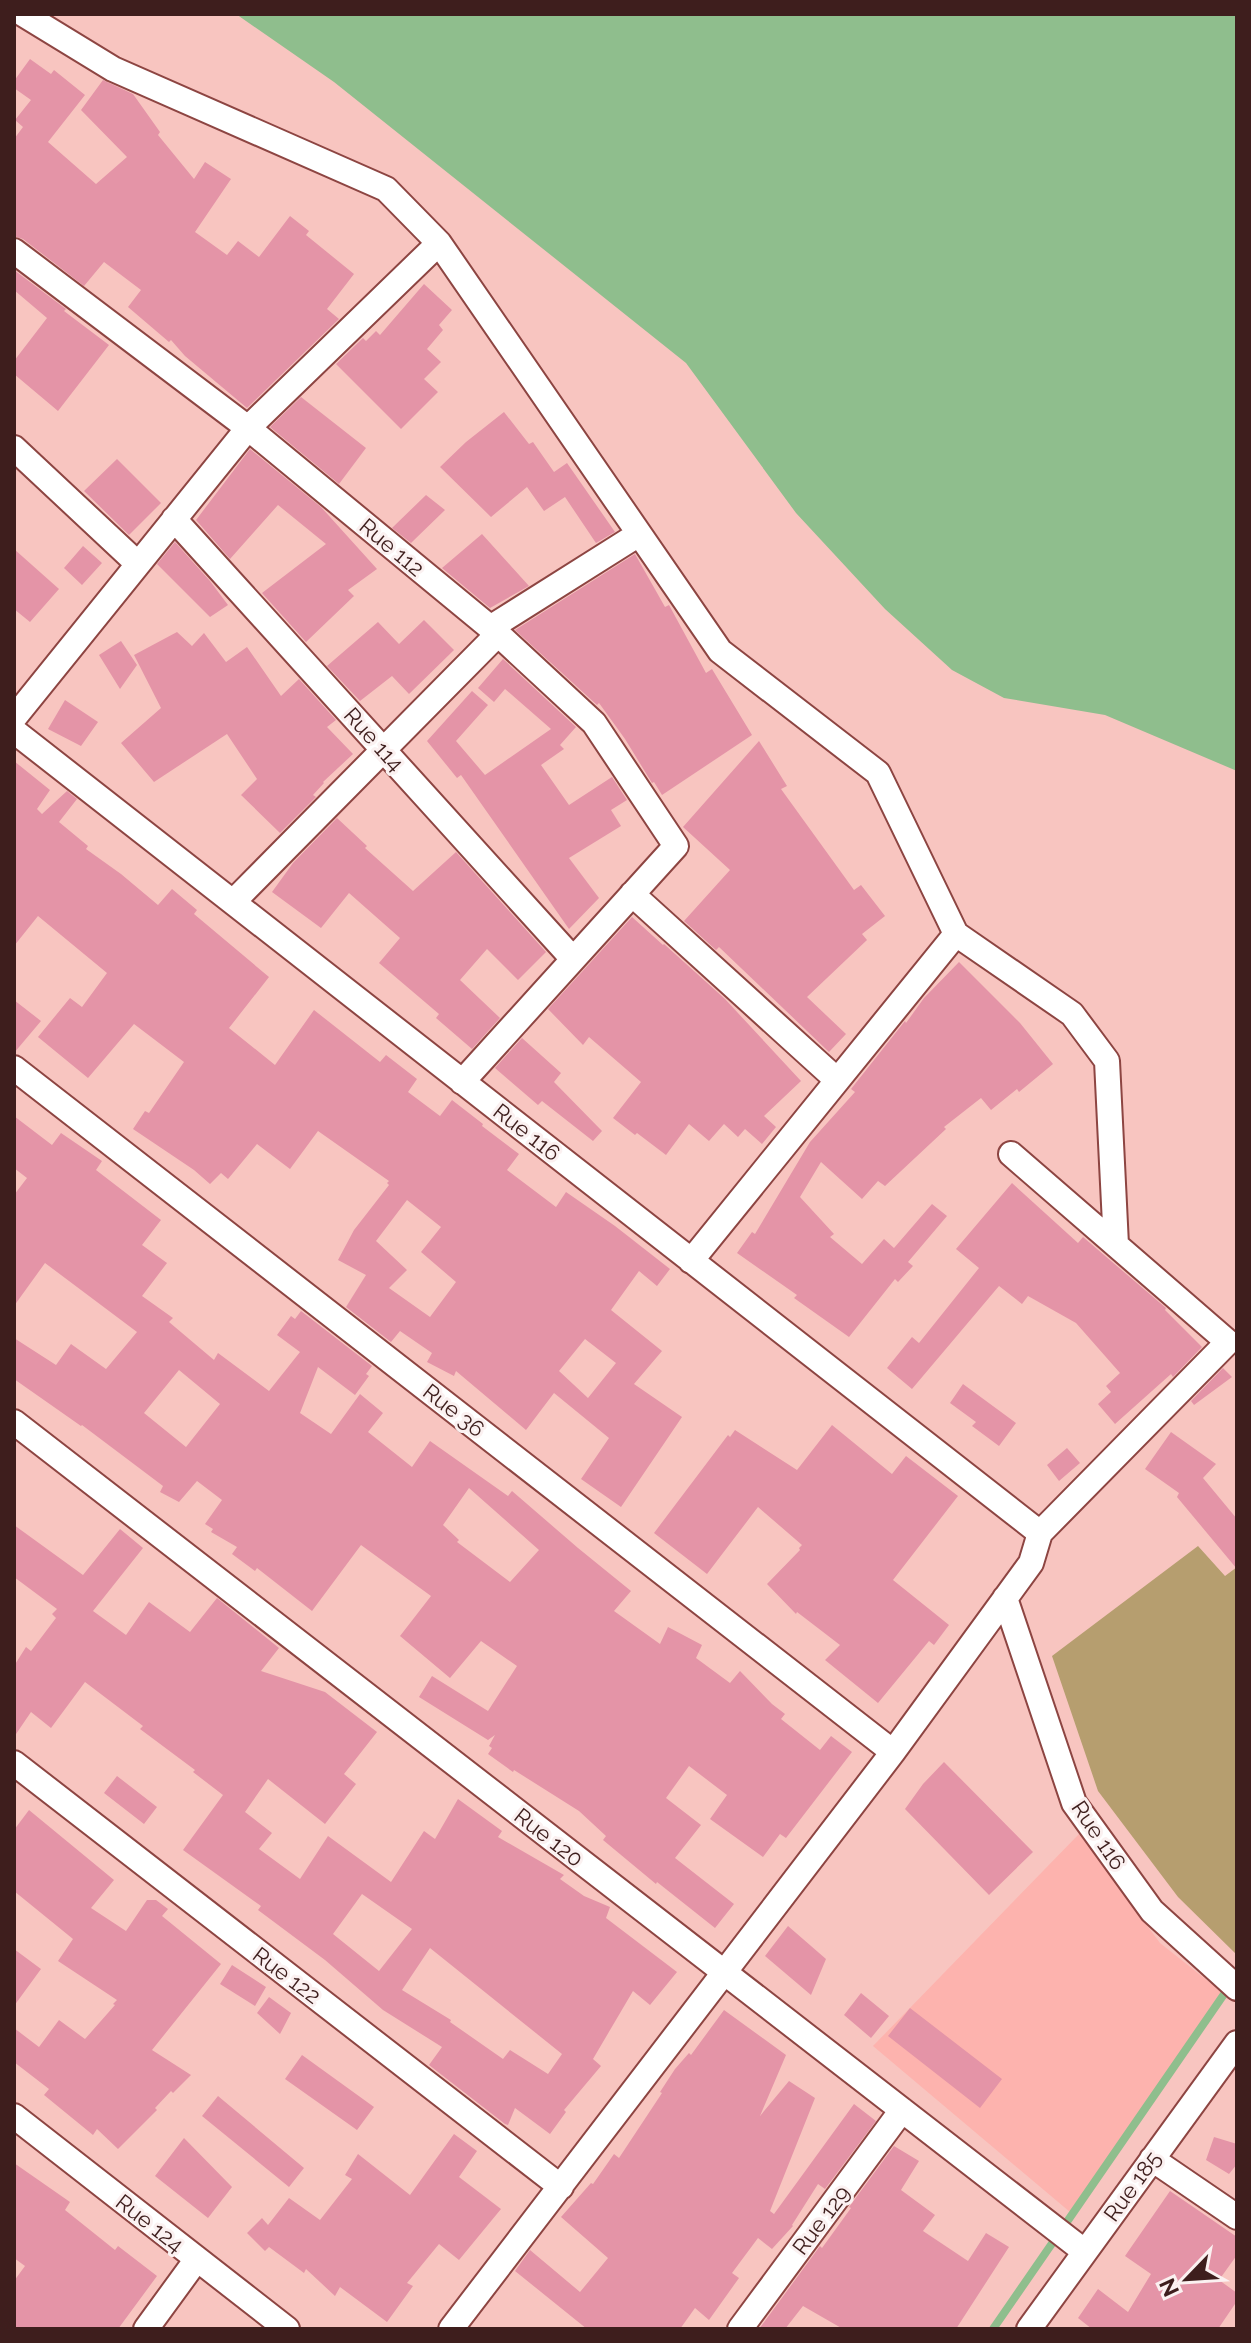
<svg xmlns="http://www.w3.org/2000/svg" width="1251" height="2343" font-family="Raleway,sans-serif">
<rect width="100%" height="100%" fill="#f8c5c0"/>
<!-- built -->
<path fill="#fdb3ae" d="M1079,1834L1160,1943L1223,1993L1070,2212L873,2046Z"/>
<!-- green -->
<path fill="#b69e6f" d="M1198,1546L1225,1576L1237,1567V1955L1178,1897L1098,1791L1052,1656Z"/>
<!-- water -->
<path fill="#8fbe8d" d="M236,14H1237V771L1105,715L1004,698L952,670L885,609L796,513L686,363L334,82Z"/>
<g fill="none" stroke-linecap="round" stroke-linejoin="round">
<!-- stream -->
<path stroke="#8fbe8d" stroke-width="8" d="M993,2329L1229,1987"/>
</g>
<!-- building -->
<path fill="#e494a7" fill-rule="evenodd" d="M30,59L51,74L54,70L85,95L48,142L96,184L127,157L81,110L103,80L133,94L160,132L158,135L194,179L205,162L231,179L195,232L227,255L238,241L259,257L290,216L309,231L306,235L354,274L327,309L339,319L247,408L185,356L171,340L169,342L128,307L141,290L104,262L84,286L23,239L14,236V139L23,127L15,120L31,100L14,88V81Z
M14,270L66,309L64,311L109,345L58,411L14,374V361L47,318L14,290Z
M424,284L452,310L439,325L443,330L427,349L441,362L424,379L438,392L401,429L336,364L363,338L366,341L376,331L380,335Z
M301,397L366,448L339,484L270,427Z
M504,412L529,444L533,442L554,472L567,463L615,532L596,543L565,497L544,511L527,487L491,517L440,467L466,442Z
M250,449L321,507L377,569L348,590L354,596L306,642L262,593L326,544L278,505L230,559L196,520Z
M117,459L161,503L129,535L84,491Z
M426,495L445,510L411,543L392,528Z
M482,534L529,586L490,608L442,568Z
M175,542L210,581L228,605L210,617L157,564Z
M83,546L102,563L82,585L64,568Z
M14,549L59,589L30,622L14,609Z
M635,554L665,607L669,605L706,673L712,669L752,735L662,795L654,782L652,783L625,739L599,703L597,705L515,630Z
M424,620L454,650L409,694L392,676L360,701L327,666L378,622L399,644Z
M177,632L192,646L204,633L226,662L247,647L281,696L299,679L336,720L327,727L353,754L323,782L324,783L313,795L316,797L280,833L241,795L257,779L227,734L154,782L121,743L161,708L134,655Z
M121,641L137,665L120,689L99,655Z
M503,659L576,727L560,745L564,749L541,765L569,805L612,777L627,800L611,810L621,826L569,858L599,898L569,929L461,775L457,778L427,741L472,691L488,705L456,741L485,775L551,729L505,689L494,702L478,688Z
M65,700L98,722L81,746L48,729Z
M759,741L787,786L781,789L854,890L861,885L885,916L862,934L867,940L807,997L846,1034L829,1052L719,947L716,950L684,921L730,870L683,827Z
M14,761L50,790L37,809L42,814L67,791L77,799L59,822L88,846L86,849L121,874L158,905L172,889L197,910L194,914L269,977L229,1028L275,1065L314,1010L380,1062L386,1055L417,1079L408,1092L440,1116L452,1100L483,1124L482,1126L519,1154L507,1170L556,1207L566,1192L615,1226L670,1269L657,1286L639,1271L611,1310L662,1351L634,1384L682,1417L621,1507L581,1479L609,1438L554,1393L526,1430L456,1371L454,1376L427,1362L432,1353L400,1331L391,1342L346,1307L366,1275L338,1260L354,1230L389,1185L387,1183L389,1181L318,1131L290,1169L257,1144L228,1179L221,1173L210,1184L194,1170L133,1129L145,1111L149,1113L184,1062L134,1024L88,1078L38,1037L70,998L82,1007L107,973L38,916L14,946ZM407,1200L441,1227L421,1252L456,1282L430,1317L389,1288L407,1270L376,1241ZM585,1339L616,1363L588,1398L559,1371Z
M337,818L367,846L365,848L413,891L456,852L546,952L518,980L487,949L460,980L500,1018L472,1049L436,1018L439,1014L379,963L400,938L349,893L321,928L272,892L293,863Z
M632,917L663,945L664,944L725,999L801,1081L764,1116L776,1127L762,1144L745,1129L738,1137L724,1124L709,1141L689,1124L666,1155L637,1133L635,1135L613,1118L641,1082L589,1037L583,1045L548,1009Z
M959,962L1020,1023L1053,1064L1019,1092L1017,1089L991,1110L981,1098L944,1127L946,1129L885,1186L878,1181L862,1199L821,1162L800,1197L834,1234L830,1237L862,1264L884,1239L894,1248L932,1204L947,1216L908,1262L913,1266L898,1282L895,1279L849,1337L794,1298L797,1295L737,1253L752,1232L755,1234L810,1142L855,1092L851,1089L905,1021L906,1023L924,998Z
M14,1000L41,1021L14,1053Z
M522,1038L561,1073L554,1082L602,1131L593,1141L542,1101L538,1105L495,1068Z
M14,1116L52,1145L61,1133L102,1161L96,1170L161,1220L142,1245L167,1263L142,1296L173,1318L169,1322L214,1360L218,1353L269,1391L300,1352L277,1335L291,1316L295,1319L301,1311L372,1366L366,1374L369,1376L355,1395L318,1367L300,1413L331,1434L360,1394L383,1413L368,1432L412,1467L430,1441L508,1496L512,1491L578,1548L631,1591L614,1611L660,1644L668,1627L702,1645L696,1658L730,1683L740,1671L772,1704L785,1714L781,1719L820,1750L831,1736L852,1752L786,1838L780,1834L763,1857L710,1819L727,1795L689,1766L666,1798L701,1825L675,1858L734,1904L715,1928L657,1882L656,1884L603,1840L606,1836L579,1811L514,1770L513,1772L488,1754L492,1748L489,1746L495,1735L488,1740L419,1697L432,1676L488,1711L517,1666L481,1641L450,1678L400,1636L431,1596L361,1545L312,1611L257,1568L255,1571L232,1554L237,1547L211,1532L213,1529L205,1524L222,1500L197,1481L179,1502L160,1492L163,1486L82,1425L81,1426L14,1379V1338L56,1365L71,1344L106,1369L137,1332L45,1263L14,1306V1195L27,1178L14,1168ZM179,1370L220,1404L186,1447L144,1413ZM469,1488L539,1550L510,1582L457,1542L459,1540L443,1525Z
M1012,1183L1078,1243L1083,1237L1166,1308L1165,1310L1202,1347L1173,1377L1171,1374L1115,1424L1098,1404L1111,1392L1106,1386L1120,1373L1076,1323L1028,1296L1022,1304L999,1286L912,1389L887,1368L912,1337L919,1343L979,1268L956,1249Z
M1223,1368L1232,1377L1194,1405L1191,1401Z
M963,1384L1016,1423L999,1446L972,1426L976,1422L950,1403Z
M832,1425L892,1474L906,1456L958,1496L893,1580L949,1625L934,1645L929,1641L878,1703L825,1660L840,1645L797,1612L796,1614L767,1584L800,1550L799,1548L802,1545L758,1507L707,1574L654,1533L728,1435L730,1437L735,1430L797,1470Z
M1171,1432L1216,1464L1203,1478L1237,1519V1569L1177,1497L1179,1493L1145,1469Z
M1067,1448L1080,1463L1059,1481L1047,1465Z
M14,1525L83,1575L120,1529L143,1548L93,1611L126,1635L149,1602L190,1632L217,1598L279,1648L261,1671L325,1692L377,1732L344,1774L356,1784L325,1824L268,1779L245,1812L272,1833L259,1849L300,1879L328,1836L391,1882L424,1831L435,1839L458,1799L502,1831L498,1837L564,1875L560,1879L584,1896L610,1907L606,1918L677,1972L650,2005L633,1991L593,2059L601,2066L564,2110L566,2112L550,2134L515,2108L508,2125L505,2124L429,2065L442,2047L383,2010L325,1960L258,1910L261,1906L183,1850L223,1795L193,1772L195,1770L140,1729L143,1726L85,1682L51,1728L31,1712L14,1737V1666L26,1647L31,1651L56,1618L52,1614L57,1609L14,1577ZM362,1894L412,1929L379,1971L333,1934ZM430,1948L562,2054L548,2074L510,2050L503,2059L450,2022L451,2020L402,1990Z
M944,1762L1033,1852L989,1895L905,1809L923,1784Z
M117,1776L157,1807L144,1824L104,1793Z
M29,1810L114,1880L91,1908L126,1931L147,1900H156L168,1909L162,1916L221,1964L152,2050L191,2075L173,2093L171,2091L155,2108L157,2110L118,2149L97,2129L93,2135L44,2095L49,2089L14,2062V2028L39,2047L59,2020L85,2039L115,2005L113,2004L117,2000L58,1961L73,1939L14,1891V1830Z
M788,1926L826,1959L811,1995L765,1956Z
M14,1949L41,1969L14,2006Z
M232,1965L266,1987L255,2006L220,1984Z
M861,1993L889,2016L871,2038L844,2015Z
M269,1997L291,2013L280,2034L257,2013Z
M910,2008L1002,2079L980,2108L888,2036Z
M724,2010L786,2055L760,2116L789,2081L815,2098L770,2211L774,2214L854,2104L876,2121L825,2189L818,2184L792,2225L793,2226L772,2249L758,2238L732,2273L739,2278L709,2320L695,2308L680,2329H587L515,2271L530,2250L580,2292L608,2258L561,2217L591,2183L593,2184L614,2154L619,2158L662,2093L660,2092L675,2069L689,2053L691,2055Z
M302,2055L374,2107L357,2130L285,2079Z
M218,2096L304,2168L289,2187L202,2116Z
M454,2134L477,2151L459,2177L501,2209L459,2260L439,2244L407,2283L413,2286L387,2322L340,2287L335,2296L306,2269L304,2273L269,2247L265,2251L247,2233L262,2218L268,2225L289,2198L320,2220L352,2179L345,2175L358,2154L410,2195Z
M1214,2137L1237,2144V2164L1229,2174L1206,2160Z
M184,2138L232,2187L208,2218L155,2176Z
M894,2146L919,2161L901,2190L935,2215L923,2231L968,2261L986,2233L1009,2247L956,2329H843L803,2306L785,2329H759L820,2246L822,2248L851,2208L849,2207Z
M14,2163L70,2202L65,2210L115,2250L118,2246L157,2276L118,2329H14V2281L25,2266L14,2258Z
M1170,2191L1237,2237V2255L1219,2280L1237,2293V2301L1218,2329H1092L1078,2318L1098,2289L1128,2312L1151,2274L1125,2256Z"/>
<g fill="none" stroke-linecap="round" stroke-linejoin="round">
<defs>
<path id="street" d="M23,14L113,69L386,189L439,243L720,651L878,773L956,934L1072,1014L1107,1061L1116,1245
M14,251L248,428L498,634L594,723L676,846L462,1082
M14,448L138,564
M174,519L573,959
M490,628L639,534
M14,718L248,428L439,243
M14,731L1040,1533
M632,894L837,1080
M233,902L498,634
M14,1068L893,1752
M691,1261L956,934
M14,1422L1084,2251
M1005,1598L1074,1803L1152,1911L1237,1988
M14,1763L561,2187
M14,2116L287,2329
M1152,2159L1237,2217
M146,2329L197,2259
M451,2329L893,1752L1031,1563L1040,1533L1228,1342L1011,1154
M740,2329L902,2110
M1029,2329L1237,2043"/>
</defs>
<!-- street casing -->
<use href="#street" stroke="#8d4542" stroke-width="28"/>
<!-- street -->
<use href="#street" stroke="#fff" stroke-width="24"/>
</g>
<g text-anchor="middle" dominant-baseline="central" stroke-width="6" stroke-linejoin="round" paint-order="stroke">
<!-- street labels -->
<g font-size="22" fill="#3e1e1d" stroke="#fbf1f1">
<text transform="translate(392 547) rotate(40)">Rue 112</text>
<text transform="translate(374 739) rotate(48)">Rue 114</text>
<text transform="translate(527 1132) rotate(38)">Rue 116</text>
<text transform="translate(454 1410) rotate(38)">Rue 36</text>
<text transform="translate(1099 1835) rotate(56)">Rue 116</text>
<text transform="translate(549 1837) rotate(38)">Rue 120</text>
<text transform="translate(287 1975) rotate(37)">Rue 122</text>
<text transform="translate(1132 2186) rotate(-54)">Rue 185</text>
<text transform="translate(821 2220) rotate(-53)">Rue 129</text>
<text transform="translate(150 2223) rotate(38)">Rue 124</text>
</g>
</g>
<!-- border -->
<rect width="1251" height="2343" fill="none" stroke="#3e1e1d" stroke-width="32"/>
<!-- north arrow -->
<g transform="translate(1187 2279) rotate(245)" stroke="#fbf1f1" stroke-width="6" paint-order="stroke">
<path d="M0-6L14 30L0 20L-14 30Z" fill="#3e1e1d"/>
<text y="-12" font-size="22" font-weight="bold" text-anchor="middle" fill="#3e1e1d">N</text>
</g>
</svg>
